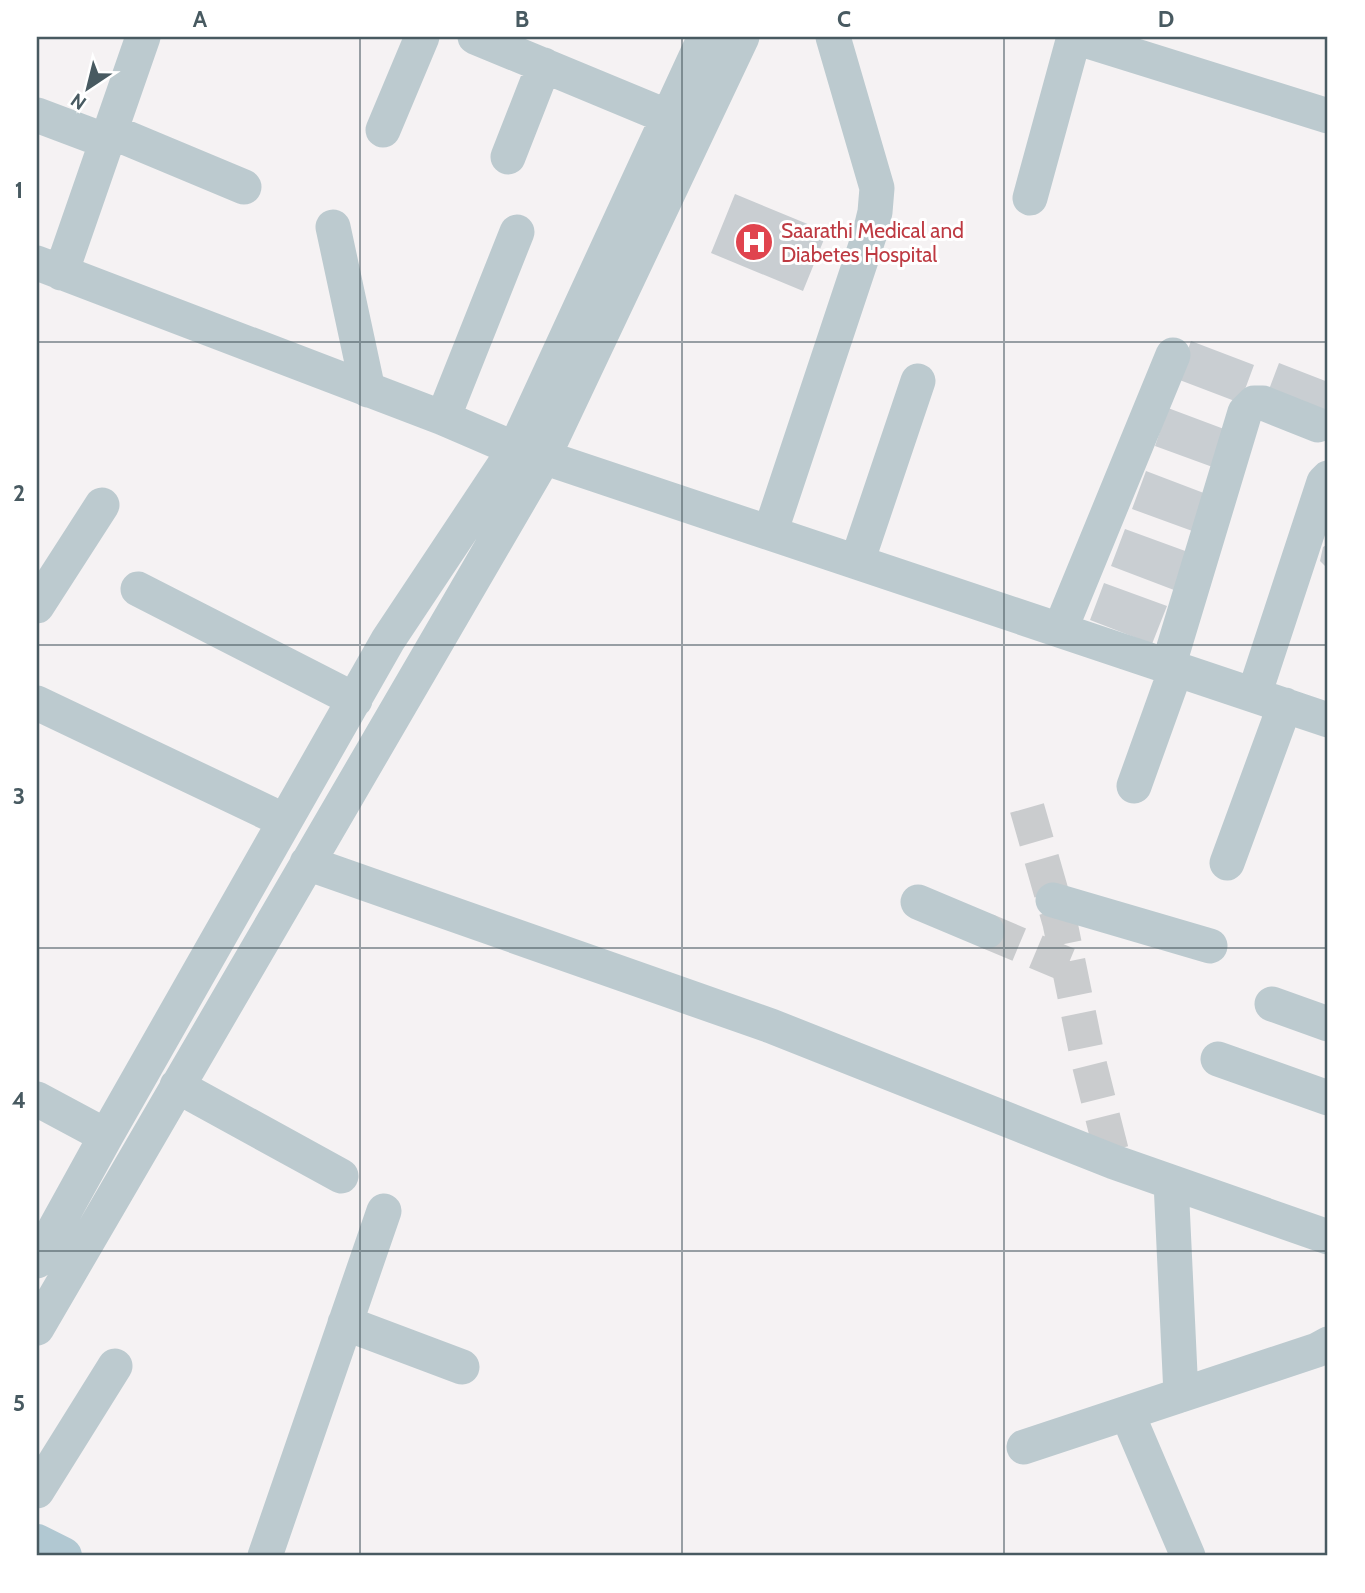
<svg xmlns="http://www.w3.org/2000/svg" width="1365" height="1593" font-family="Cabin,sans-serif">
<rect width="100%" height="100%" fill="#f5f2f3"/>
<!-- building -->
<path fill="#c9ced2" d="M735,194L827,232L803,291L711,253Z
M1191,341L1254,365L1240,403L1177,379Z
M1279,363L1328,382V423L1265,400Z
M1168,408L1232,432L1218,469L1155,446Z
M1146,471L1209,495L1195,532L1132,509Z
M1125,529L1188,552L1174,590L1111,566Z
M1328,544V569L1320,561L1323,547Z
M1104,583L1167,606L1152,644L1090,620Z"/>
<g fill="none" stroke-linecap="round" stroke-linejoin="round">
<!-- minor-tunnel -->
<path stroke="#caccce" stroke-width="35" stroke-dasharray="35 18" stroke-linecap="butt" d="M1027,808L1060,923L1087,1055L1114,1162
M987,931L1068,965"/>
<!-- minor -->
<path stroke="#bccacf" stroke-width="35" d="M475,37L668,117
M1075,37L1328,116
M37,115L106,141
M383,130L422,37
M110,131L244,187
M508,157L544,65
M1030,198L1074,37
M333,227L368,390
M37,263L443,418L515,449
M61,273L143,37
M443,418L517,232
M543,457L1328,720
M770,533L870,233L875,212L877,188L833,37
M857,562L918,381
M138,589L355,700
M37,606L102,505
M1060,630L1173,355
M1168,667L1245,412L1254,403H1263L1318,425
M1254,695L1324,482L1328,478
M37,703L285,821
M1134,786L1176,669
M307,863L771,1026L1114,1162L1328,1237
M1227,863L1285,705
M1053,900L1210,946
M918,902L987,931
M1272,1004L1328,1024
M1218,1059L1328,1098
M177,1086L341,1176
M37,1099L106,1136
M1171,1182L1181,1395
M37,1261L106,1136L388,640L515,449L705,37
M345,1323L462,1367
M37,1328L539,466L742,37
M1127,1413L1188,1556
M1024,1447L1317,1350L1328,1344
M37,1491L115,1366
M265,1556L384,1211"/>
<!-- major -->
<path stroke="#b1c8d2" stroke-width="38" d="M37,1543L63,1556"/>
</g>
<!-- grid -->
<path fill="none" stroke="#485a61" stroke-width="2" stroke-opacity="0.55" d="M360,37V1556M682,37V1556M1004,37V1556M37,342H1328M37,645H1328M37,948H1328M37,1251H1328"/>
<!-- icons -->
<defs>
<symbol id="hospital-disc" viewBox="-11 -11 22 22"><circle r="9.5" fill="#e0444e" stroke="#fff"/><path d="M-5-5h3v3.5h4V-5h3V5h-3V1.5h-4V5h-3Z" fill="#fff"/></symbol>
</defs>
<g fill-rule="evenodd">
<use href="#hospital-disc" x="732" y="220" width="44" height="44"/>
</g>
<g text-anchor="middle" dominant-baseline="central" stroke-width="6" stroke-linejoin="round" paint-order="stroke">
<!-- health labels -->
<g font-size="21" fill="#be3a42" stroke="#fff" text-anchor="start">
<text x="781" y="230">Saarathi Medical and<tspan x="781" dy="24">Diabetes Hospital</tspan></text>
</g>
</g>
<!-- border -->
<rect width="1365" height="1593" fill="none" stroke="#ffffff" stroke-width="77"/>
<!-- north arrow -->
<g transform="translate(88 88) rotate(215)" stroke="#ffffff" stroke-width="5" paint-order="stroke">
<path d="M0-5L12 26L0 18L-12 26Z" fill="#485a61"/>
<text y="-10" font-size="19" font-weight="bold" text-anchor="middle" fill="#485a61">N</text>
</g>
<rect x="38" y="38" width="1288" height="1516" fill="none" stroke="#485a61" stroke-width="2.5"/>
<g font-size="23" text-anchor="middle" font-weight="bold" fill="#485a61">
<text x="200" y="27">A</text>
<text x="522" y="27">B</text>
<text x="844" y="27">C</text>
<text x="1166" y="27">D</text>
<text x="19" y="198">1</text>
<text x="19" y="501">2</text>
<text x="19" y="804">3</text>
<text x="19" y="1108">4</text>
<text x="19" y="1411">5</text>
</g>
</svg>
